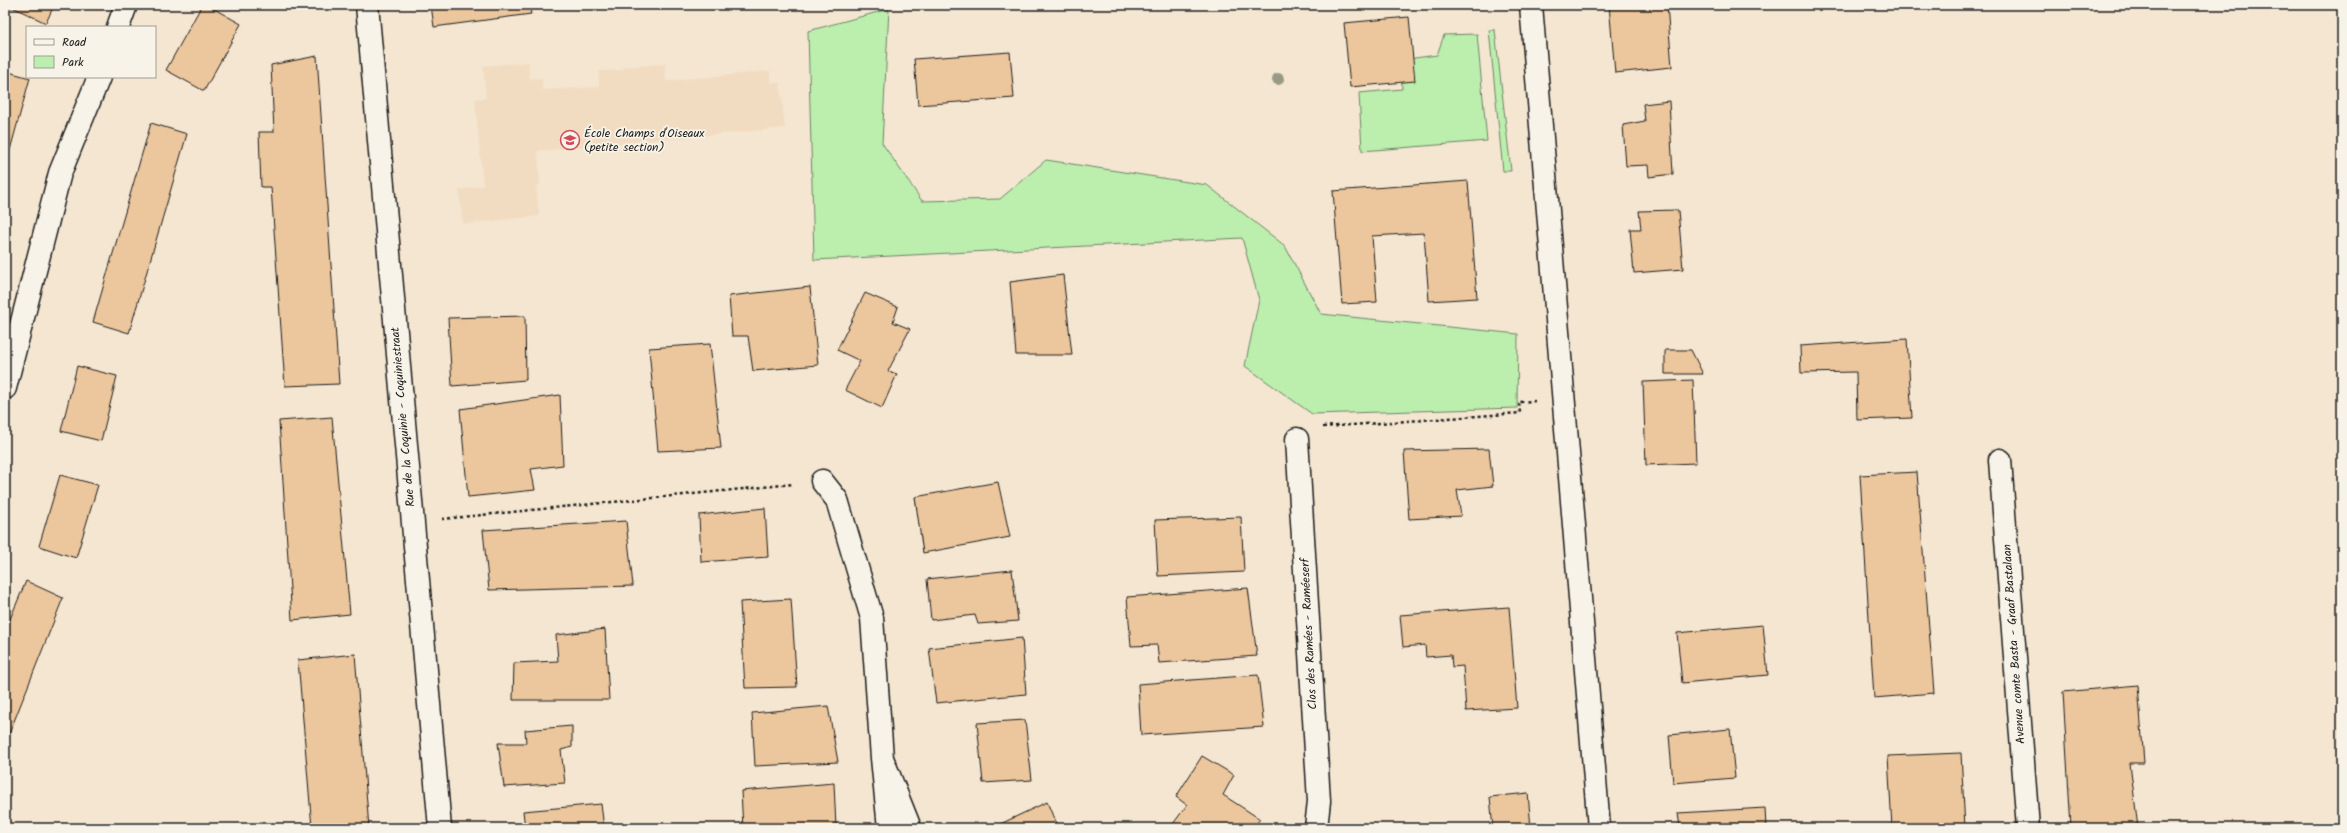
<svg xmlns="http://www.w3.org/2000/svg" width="2347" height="833" font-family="Kalam,sans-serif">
<rect width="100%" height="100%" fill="#f4e6d1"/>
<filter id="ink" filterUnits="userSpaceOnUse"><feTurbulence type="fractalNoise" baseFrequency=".025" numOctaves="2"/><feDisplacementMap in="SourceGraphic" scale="8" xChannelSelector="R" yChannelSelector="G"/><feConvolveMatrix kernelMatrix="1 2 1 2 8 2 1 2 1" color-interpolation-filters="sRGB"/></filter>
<g filter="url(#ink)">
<!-- built -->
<path fill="#f2dcc1" d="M528,62L530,79L542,78L543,90L599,87V71L623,70V67L665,64L666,81L770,71V83H780L785,128L538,151L540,185H536L539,216L463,224L459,190L483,185L475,99L486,98L483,66Z"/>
<!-- green -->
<path fill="#bceeae" stroke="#6c8565" d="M889,9L882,143L922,201L1000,199L1046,160L1207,185L1285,246L1321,314L1518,334L1517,408L1312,414L1245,366L1259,300L1242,238L814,260L808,31Z
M1489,30H1495L1511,171H1503Z
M1477,34L1487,141L1362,151L1359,93L1402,89L1400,60L1437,55L1444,35Z"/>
<!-- building -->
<path fill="#ecc69c" stroke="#1c1c1c" d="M8,5H54L46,23Z
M202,5H207L241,24L204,91L166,70Z
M431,5H529L531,14L434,27Z
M1609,5H1667L1672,67L1615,73Z
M1409,17L1415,81L1350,87L1344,23Z
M1010,52L1014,98L918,105L914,59Z
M317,56L339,384L285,386L271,187H261L259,132H274L271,65Z
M5,71L30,78L10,150L5,149Z
M1669,101L1673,174L1649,177L1648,165L1626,166L1623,125L1645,121L1643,104Z
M151,123L187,134L129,333L93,322Z
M1468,181L1477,298L1429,301L1424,233L1372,236L1377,302L1342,304L1333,191Z
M1678,210L1683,269L1634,273L1630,229H1641L1639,211Z
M1063,275L1072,355H1016L1010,282Z
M810,287L818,365L753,371L748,336H732L729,296Z
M865,293L898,307L893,322L910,329L888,371L897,374L882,408L845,390L860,361L837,350Z
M525,316L526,380L452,386L448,318Z
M1907,339L1912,418L1857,420L1856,372L1801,373L1800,346Z
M710,344L721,448L658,451L649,348Z
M1665,350H1691L1703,374H1665Z
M77,366L117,376L101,441L61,431Z
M1693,380L1696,463L1646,465L1643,382Z
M560,395L563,465L531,469L535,490L468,497L460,409Z
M332,417L350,614L292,620L279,421Z
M1489,449L1493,486L1457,490L1461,516L1409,519L1404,451Z
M1917,472L1934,693L1874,698L1860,475Z
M60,475L98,485L76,558L39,546Z
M998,482L1010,537L923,553L915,497Z
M765,508L768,557L701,562L699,515Z
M1241,517L1244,572L1158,576L1155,520Z
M626,521L633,586L489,590L483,530Z
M1012,570L1018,621L978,624L975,615L931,620L927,579Z
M26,581L63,598L5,744V631Z
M1248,588L1257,656L1159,663L1157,645L1131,646L1127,597Z
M791,599L797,687L745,688L740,602Z
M1509,607L1517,708L1466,711L1463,666L1452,667L1451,655L1426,657L1425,645L1403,647L1400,615Z
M1763,625L1768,675L1682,683L1677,633Z
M605,629L609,700H513L514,663L558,661L556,635Z
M1022,638L1026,694L936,703L929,648Z
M355,654L369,828H312L298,660Z
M1258,675L1264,727L1141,735L1138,684Z
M2138,685L2144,763H2130L2138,828H2071L2063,692Z
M828,706L838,762L755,766L752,713Z
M1025,720L1032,780L983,783L977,723Z
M572,726V747L561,750L565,783L504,787L498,743H526L525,730Z
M1730,729L1735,778L1673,783L1669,735Z
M1961,753L1965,828H1892L1888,756Z
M1202,756L1234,775L1223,795L1260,819L1253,828H1170L1187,805L1176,797Z
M834,783L836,828H743L741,791Z
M1528,793L1531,828H1493L1490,797Z
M1047,802L1058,828H992Z
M601,804L604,828H525L523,811Z
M1765,808L1766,828H1680L1678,813Z"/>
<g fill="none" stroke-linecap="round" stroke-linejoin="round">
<defs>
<path id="minor" d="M367,5L440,828
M118,27L126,5
M5,388L60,173L99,77
M1297,439L1319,801L1316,828
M2000,460L2028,828
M822,481L837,500L872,618L882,758
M889,828L882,758L910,828"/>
<path id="major" d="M1531,5L1599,828"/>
</defs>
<!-- minor casing -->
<use href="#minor" stroke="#1c1c1c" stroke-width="25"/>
<!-- major casing -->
<use href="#major" stroke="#1c1c1c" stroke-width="25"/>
<!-- path -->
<path stroke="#1c1c1c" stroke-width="2.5" stroke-dasharray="3 3" stroke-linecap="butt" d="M1323,427L1520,413L1519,402L1535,401
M442,519L793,484"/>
<!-- minor -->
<use href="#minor" stroke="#f7f3e8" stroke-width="22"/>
<!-- major -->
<use href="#major" stroke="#f7f3e8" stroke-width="22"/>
</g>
<!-- trees -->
<circle fill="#989a86" cx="1278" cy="79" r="6"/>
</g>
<!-- icons -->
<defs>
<symbol id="school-ring" viewBox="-11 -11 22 22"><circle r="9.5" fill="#f7f3e8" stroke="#d1495b" stroke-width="1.5"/><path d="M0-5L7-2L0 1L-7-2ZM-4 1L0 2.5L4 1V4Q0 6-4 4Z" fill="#d1495b"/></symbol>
</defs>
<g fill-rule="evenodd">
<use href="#school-ring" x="559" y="129" width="22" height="22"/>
</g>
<g text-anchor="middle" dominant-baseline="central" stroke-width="3.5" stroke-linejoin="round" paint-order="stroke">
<!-- poi labels -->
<g font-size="12" fill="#1c1c1c" stroke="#f7f3e8" text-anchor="start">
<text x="584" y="133">École Champs d'Oiseaux<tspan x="584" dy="14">(petite section)</tspan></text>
</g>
<!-- street labels -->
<g font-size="12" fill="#1c1c1c" stroke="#f7f3e8">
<text transform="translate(403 417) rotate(-95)">Rue de la Coquinie - Coquiniestraat</text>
<text transform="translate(1309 634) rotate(-93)">Clos des Ramées - Raméeserf</text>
<text transform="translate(2014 644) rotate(-94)">Avenue comte Basta - Graaf Bastalaan</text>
</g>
</g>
<!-- margin -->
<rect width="2347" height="833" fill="none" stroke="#f7f3e8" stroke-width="20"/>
<rect x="10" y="10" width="2327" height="813" fill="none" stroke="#1c1c1c" stroke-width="1.5" filter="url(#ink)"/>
<!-- legend -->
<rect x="26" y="26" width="130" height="52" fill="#f7f3e8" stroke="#9f9d96"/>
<rect x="34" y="39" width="20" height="6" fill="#f7f3e8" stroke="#9f9d96"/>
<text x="62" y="46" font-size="12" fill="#1c1c1c">Road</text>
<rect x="34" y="56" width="20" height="12" fill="#bceeae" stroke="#9f9d96"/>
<text x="62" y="66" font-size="12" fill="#1c1c1c">Park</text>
</svg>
